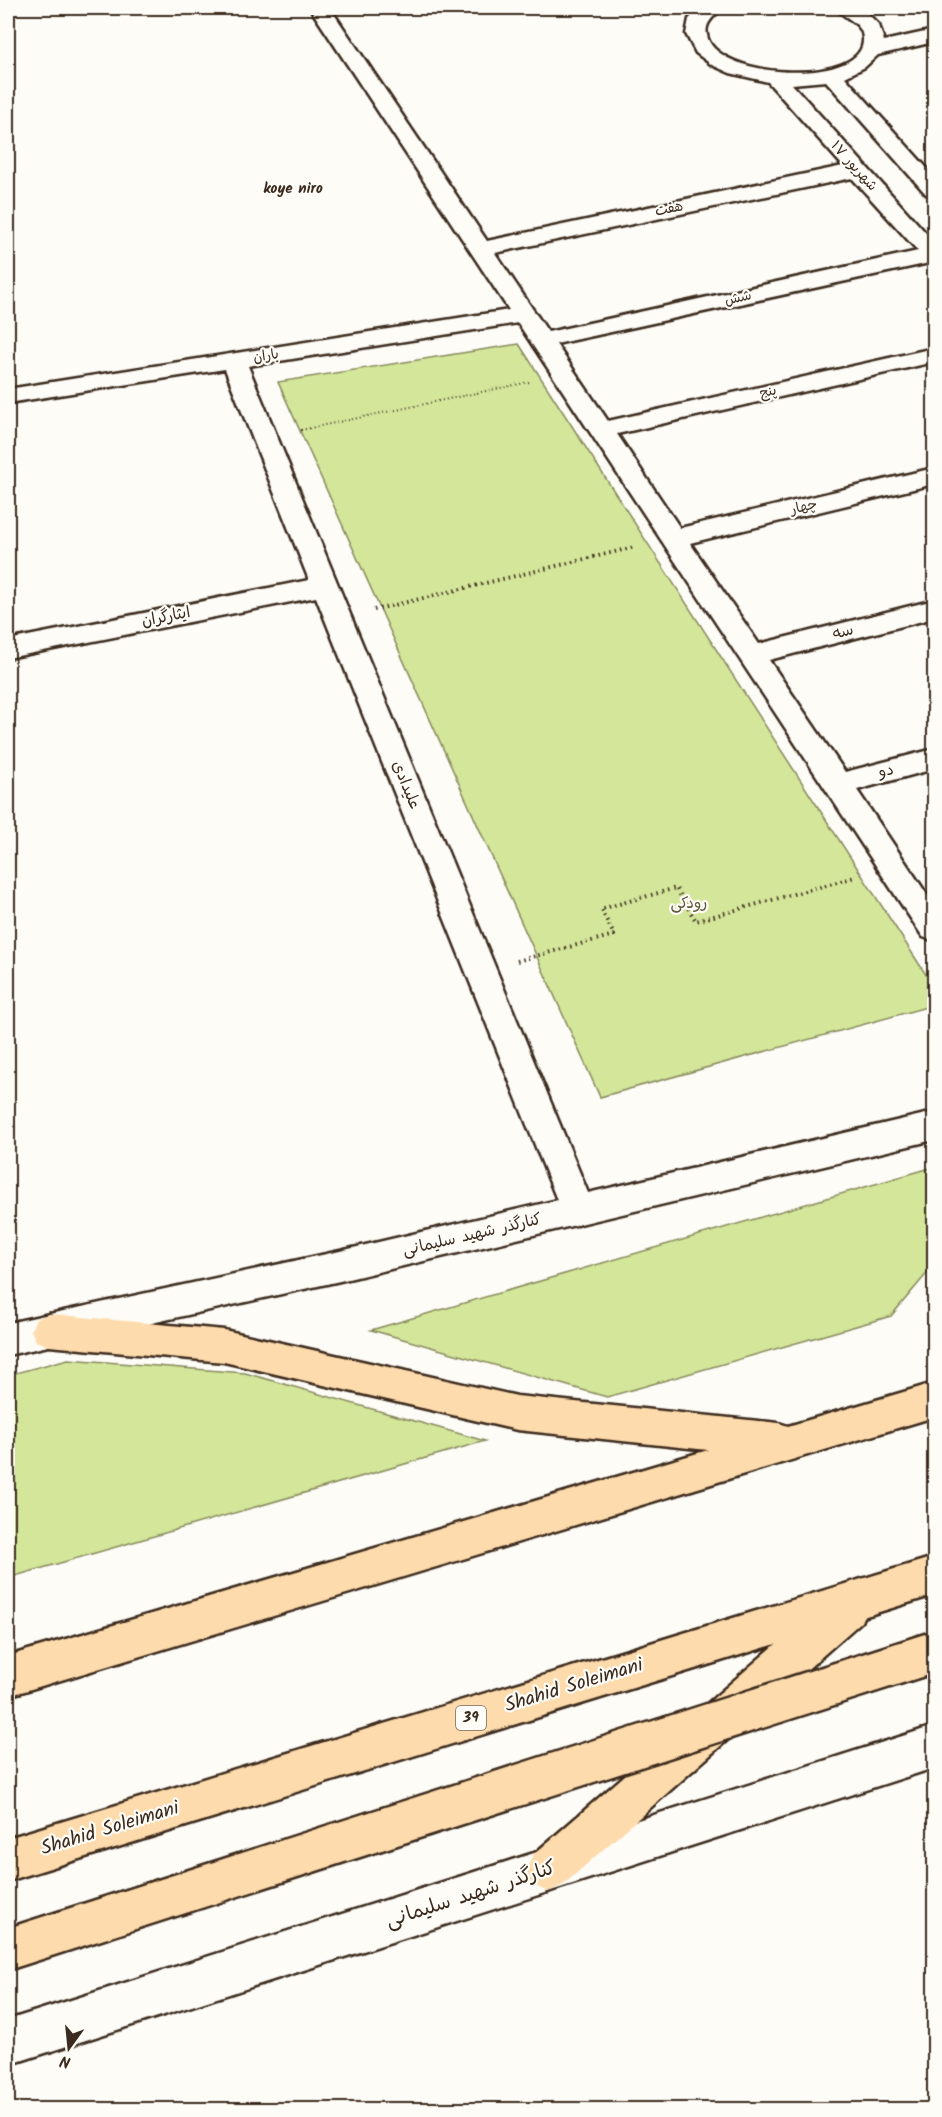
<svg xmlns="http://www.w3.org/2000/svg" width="942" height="2117" font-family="Kalam,'Playpen Sans Arabic',sans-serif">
<rect width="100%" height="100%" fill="#fdfcf7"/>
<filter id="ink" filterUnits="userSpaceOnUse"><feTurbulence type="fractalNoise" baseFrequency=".0167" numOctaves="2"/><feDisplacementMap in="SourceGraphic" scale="12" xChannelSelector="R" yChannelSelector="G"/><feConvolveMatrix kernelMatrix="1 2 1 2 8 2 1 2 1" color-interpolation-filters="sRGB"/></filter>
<g filter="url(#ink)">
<!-- green -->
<path fill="#d3e69a" stroke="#87885c" stroke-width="1.5" d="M519,344L934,987V1005L600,1097L278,382Z
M934,1167V1265L891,1316L607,1397L371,1330Z
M68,1359L245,1373L485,1441L8,1578V1375Z"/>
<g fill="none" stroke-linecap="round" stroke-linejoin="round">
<defs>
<path id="minor" d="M310,8H330L487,241L843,166L768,82L730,73L712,65L696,53L686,34L689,19L700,8H721C715,17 704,22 707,35C715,80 867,87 863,38C862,21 843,19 837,8L863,9L879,25L884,41L934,30V42L878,55L865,67L845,77L934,176V196L926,194L826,81L792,84L934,242V262L556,344L608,421L934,348V362L617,434L680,528L934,468V484L690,543L759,644L934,600V618L769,660L845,772L934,749V769L857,790L934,905V941L923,937L518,323L248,366L595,1210L590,1220L578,1225L566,1220L561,1210L316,597L8,658V640L309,580L225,369L8,403V389L509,310ZM852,178L918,251L548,332L495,253Z"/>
<path id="secondary" d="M934,1112V1140L340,1281L8,1355V1323L340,1251Z
M934,1726V1768L8,2065V2020Z"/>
<path id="trunk" d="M49,1314L224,1330L517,1396L779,1423L788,1426L934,1383V1417L8,1696V1656L708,1450L517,1430L224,1362L49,1346L36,1341L31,1330L36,1319Z
M934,1557V1595L863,1617L861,1622L563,1885L548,1892L533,1885L526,1870L533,1855L776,1644L8,1881V1838Z"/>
</defs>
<!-- minor casing -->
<use href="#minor" stroke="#3b2a1e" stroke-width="5"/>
<!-- secondary casing -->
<use href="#secondary" stroke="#3b2a1e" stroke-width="5"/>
<!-- trunk casing -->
<use href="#trunk" stroke="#3b2a1e" stroke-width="5"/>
<!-- path-far1 -->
<path stroke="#3b2a1e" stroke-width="2" stroke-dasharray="1 3" stroke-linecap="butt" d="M301,430L529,382"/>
<!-- path -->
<path stroke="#3b2a1e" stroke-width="4" stroke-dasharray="1.5 4" stroke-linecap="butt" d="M374,610L635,547
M517,961L614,935L601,909L676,888L696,921L855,877"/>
<!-- minor -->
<use href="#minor" fill="#fdfcf7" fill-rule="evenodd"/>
<!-- secondary -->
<use href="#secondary" fill="#fdfcf7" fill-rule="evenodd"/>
<!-- trunk -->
<use href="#trunk" fill="#fedbac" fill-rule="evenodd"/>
<defs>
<path id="trunk-bridge" d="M8,1949L934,1652"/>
</defs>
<!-- trunk-bridge casing -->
<use href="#trunk-bridge" stroke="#3b2a1e" stroke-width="45" stroke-linecap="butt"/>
<!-- trunk-bridge -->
<use href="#trunk-bridge" stroke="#fedbac" stroke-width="40"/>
</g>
</g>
<g text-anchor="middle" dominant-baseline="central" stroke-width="4.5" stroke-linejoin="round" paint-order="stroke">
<!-- far-street labels -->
<g font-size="14" fill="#3b2a1e" stroke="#fdfcf7">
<text transform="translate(854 166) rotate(48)">۱۷ شهریور</text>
<text transform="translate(669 209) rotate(-12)">هفت</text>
<text transform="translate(738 298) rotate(-12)">شش</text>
<text transform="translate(266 356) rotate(-9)">باران</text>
<text transform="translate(768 392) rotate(-13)">پنج</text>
<text transform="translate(804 507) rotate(-13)">چهار</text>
</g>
<!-- far-neighbourhood labels -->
<g font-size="15" font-weight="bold" fill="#3b2a1e" stroke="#fdfcf7">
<text x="293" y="189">koye niro</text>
</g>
<!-- shield labels -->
<rect fill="#fdfcf7" stroke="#75695f" stroke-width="1.5" x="456" y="1706" width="30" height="24" rx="4.5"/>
<g font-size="15" font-weight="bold" fill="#3b2a1e">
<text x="471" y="1718">39</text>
</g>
<!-- street labels -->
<g font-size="16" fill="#3b2a1e" stroke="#fdfcf7">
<text transform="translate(166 617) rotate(-11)">ایثارگران</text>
<text transform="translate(843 632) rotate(-14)">سه</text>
<text transform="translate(886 771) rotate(-15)">دو</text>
<text transform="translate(406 785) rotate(68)">علیدادی</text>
<text transform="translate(472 1235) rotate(-13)">کنارگذر شهید سلیمانی</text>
</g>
<!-- park labels -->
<g font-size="16" fill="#61593d" stroke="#fdfcf7">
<text x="689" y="903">رودکی</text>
</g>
<!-- near-street labels -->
<g font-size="20" fill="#3b2a1e" stroke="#fdfcf7">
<text transform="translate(574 1686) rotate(-17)">Shahid Soleimani</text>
<text transform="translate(110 1829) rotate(-17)">Shahid Soleimani</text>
<text transform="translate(471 1895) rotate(-18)">کنارگذر شهید سلیمانی</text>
</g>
</g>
<!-- margin -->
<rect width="942" height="2117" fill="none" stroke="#fdfcf7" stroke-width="30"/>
<rect x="15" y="15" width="912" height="2087" fill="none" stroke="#3b2a1e" stroke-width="2" filter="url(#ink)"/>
<!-- north arrow -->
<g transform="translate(69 2048) rotate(195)" stroke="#fdfcf7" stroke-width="4.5" paint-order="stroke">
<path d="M0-4.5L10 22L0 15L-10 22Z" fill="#3b2a1e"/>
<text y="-9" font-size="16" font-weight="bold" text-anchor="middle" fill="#3b2a1e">N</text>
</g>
</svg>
